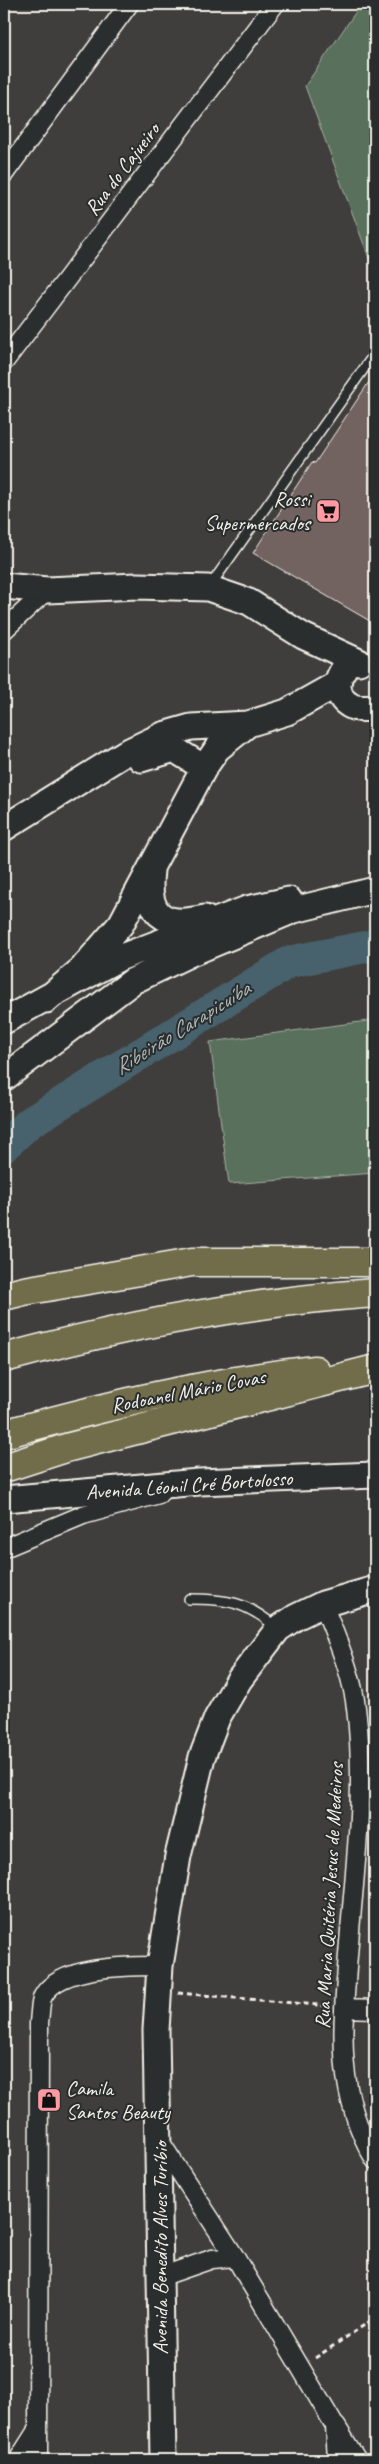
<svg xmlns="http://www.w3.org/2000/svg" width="379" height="2464" font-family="Caveat,sans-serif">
<rect width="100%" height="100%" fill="#403e3d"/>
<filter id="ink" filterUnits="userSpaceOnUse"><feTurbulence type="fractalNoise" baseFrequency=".02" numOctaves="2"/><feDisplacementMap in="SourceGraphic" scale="10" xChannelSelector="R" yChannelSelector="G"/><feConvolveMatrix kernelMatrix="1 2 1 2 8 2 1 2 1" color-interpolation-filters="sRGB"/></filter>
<g filter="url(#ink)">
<!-- green -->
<path fill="#586f5b" stroke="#a6b0a2" d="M361,4H375V274L305,86Z
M375,1020V1173L229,1184L210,1042Z"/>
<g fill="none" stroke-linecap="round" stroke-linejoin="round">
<!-- river -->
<path stroke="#47626c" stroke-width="32" d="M4,1146L29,1123L289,962L375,945"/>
</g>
<!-- building -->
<path fill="#726461" stroke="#f4f1e8" d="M375,373V624L253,553L312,462L315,463Z"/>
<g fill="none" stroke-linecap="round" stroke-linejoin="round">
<defs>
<path id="lane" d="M210,586L375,353
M374,666L375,665
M189,1599C228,1599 246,1602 276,1627"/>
<path id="street" d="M4,174L129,4
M4,362L275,4
M4,630L47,590
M4,1548L83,1515L159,1494
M323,1604C336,1638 352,1672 356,1708C366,1786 355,1866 349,1943C343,2021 333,2089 375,2160
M344,2008L375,2009
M159,2140L235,2257L335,2426L337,2460
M160,2277L212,2259L235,2257
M336,2426L357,2460
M18,2460L37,2430
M38,2460L39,2023C40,2015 40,2002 43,1996C60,1965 130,1966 160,1966"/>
<path id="secondary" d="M4,586L47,590L137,586L208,588L249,602L303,636L359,662
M344,669C334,681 337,699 351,706C358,710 368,708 375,708
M141,759L174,749L204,768
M4,828L125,753L163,735L191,727L248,724
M151,870C146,914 161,928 205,918
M46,1000L82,969L121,924L204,768L217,749L248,724L287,712L337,684
M4,1021L119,958L247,909L289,900
M4,1078L133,981L189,954L294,910L375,890
M4,1499L199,1482L375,1475
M163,2460L156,2030L160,1966L178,1856L202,1757L217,1718L239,1680L278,1629L296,1617L323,1604L375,1589"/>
<path id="highway" d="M4,1296L24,1291L192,1262H375
M4,1358C125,1325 249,1302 375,1293
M4,1434C109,1405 206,1382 315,1370
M4,1468L66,1448L375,1369"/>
</defs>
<!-- lane casing -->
<use href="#lane" stroke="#f4f1e8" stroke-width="12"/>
<!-- street casing -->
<use href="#street" stroke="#f4f1e8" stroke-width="21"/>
<!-- secondary casing -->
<use href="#secondary" stroke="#f4f1e8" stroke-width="29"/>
<!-- highway casing -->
<use href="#highway" stroke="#f4f1e8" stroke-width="31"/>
<!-- path -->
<path stroke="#f4f1e8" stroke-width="3" stroke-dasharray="5 4" stroke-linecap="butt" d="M178,1993L329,2006
M315,2358L375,2318"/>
<!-- lane -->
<use href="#lane" stroke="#2a2d2e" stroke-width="9"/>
<!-- street -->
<use href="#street" stroke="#2a2d2e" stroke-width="18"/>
<!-- secondary -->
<use href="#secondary" stroke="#2a2d2e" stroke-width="25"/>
<!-- highway -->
<use href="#highway" stroke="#716d4b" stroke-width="28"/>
</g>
</g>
<!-- icons -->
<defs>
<symbol id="supermarket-square" viewBox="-11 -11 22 22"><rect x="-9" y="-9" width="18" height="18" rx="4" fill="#ff9aa2" stroke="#2a2d2e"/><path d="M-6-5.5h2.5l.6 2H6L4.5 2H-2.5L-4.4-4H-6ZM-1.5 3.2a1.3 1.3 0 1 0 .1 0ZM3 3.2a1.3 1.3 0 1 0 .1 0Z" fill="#111"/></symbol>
<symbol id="shop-square" viewBox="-11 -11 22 22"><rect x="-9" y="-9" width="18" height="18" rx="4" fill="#ff9aa2" stroke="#2a2d2e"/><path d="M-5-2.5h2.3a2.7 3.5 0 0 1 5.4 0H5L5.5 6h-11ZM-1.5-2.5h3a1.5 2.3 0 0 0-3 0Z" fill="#111"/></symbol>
</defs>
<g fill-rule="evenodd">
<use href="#supermarket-square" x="314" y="497" width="28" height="28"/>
<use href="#shop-square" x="35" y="2086" width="28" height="28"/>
</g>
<g text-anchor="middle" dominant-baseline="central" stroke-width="4" stroke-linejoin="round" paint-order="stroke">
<!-- street labels -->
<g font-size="21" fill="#f4f1e8" stroke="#2a2d2e">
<text transform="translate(122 169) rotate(-53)">Rua do Cajueiro</text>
<text transform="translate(188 1391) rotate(-11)">Rodoanel Mário Covas</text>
<text transform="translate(189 1485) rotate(-4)">Avenida Léonil Cré Bortolosso</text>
<text transform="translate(329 1896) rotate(-87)">Rua Maria Quitéria Jesus de Medeiros</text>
<text transform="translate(160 2248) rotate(-90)">Avenida Benedito Alves Turíbio</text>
</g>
<!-- poi labels -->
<g font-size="21" fill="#f4f1e8" stroke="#2a2d2e" text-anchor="end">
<text x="310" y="499">Rossi<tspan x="310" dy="24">Supermercados</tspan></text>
<text x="66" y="2088" text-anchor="start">Camila<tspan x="66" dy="24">Santos Beauty</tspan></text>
</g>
<!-- water labels -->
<g font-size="22" font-style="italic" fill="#afb8b6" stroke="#2a2d2e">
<text transform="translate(182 1028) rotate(-32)">Ribeirão Carapicuíba</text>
</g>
</g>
<!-- margin -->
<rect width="379" height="2464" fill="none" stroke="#2a2d2e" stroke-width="20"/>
<rect x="10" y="10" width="359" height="2444" fill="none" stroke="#f4f1e8" stroke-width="2" filter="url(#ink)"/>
</svg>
